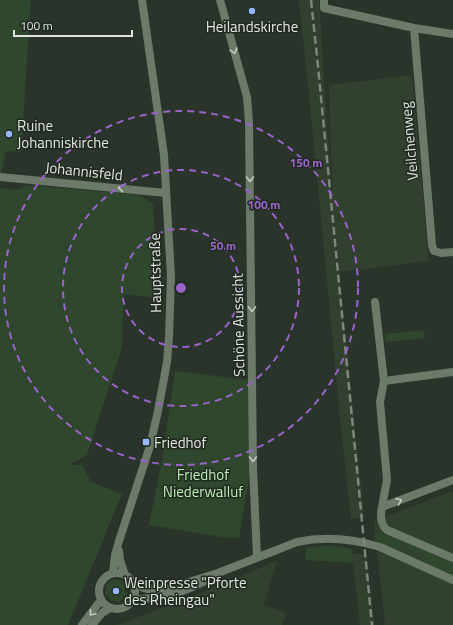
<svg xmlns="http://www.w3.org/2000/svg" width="453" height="625" font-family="'Titillium Web',sans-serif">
<rect width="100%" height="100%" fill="#2b342a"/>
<!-- built -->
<path fill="#324030" d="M299,0H319L333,213L329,85L412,75L429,261L340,272L334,223L364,517L351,519L340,418L315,155Z
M453,491V625H385L374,521Z
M366,553L375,625H360L353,563V554H365Z
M277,561L264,605L286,613L282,625H117L175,603Z"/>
<!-- green -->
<path fill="#2f472c" d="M0,0H31L21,152L6,151L1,174H0Z
M28,185L139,195L153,204L158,298L124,294L122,347L87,455L69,465H82L91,482L122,494L68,625H0V188L17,190Z
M424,330L425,338L386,342L385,334Z
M175,371L250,380L251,467L239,538L221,537L149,525L162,460Z
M379,532L400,541L401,543L398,551L375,541V535Z
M407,543L453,563V575L421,561L422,559L420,555L404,548Z
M319,546H334L352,549L353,563L305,560L306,548Z
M114,579L123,581L128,588H125V592L128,593L126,597L119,602L110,600L105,593L107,584Z"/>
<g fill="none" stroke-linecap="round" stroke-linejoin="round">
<!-- minor -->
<path stroke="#6c7a6a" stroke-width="8" d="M220,0L247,97L249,122L253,467L257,557
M324,0V8L414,28L453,34
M414,28L432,245L434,251L441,253L453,252
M0,177L166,193
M375,302L384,381L380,402L387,480L382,507
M384,381L453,372
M453,480L382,507C380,516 380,524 387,530L453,558"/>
<!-- tertiary -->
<path stroke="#6c7a6a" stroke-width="8" d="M119,551L120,560L125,575
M99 591a18 18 0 1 1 36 0a18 18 0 1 1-36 0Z
M113,573L115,555L119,541L150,446L158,411L167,362L169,337L171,276L164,155L142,0
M135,585L147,589L169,588L218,573L297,542C325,536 353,539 380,547L453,580
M133,601C141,598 149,599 158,597C175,595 190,589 205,581
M82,625L101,600
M92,625L102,613L110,608"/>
<!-- rail -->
<path stroke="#7e867d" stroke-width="2.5" stroke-dasharray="8 4" stroke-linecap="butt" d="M311,0L318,66L372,625"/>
</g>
<!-- one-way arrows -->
<defs><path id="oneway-chevron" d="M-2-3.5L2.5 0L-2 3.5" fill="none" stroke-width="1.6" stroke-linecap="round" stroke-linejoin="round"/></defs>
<g stroke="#c3cbc2">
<use href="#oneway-chevron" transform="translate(234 51) rotate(74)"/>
<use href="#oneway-chevron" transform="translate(250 179) rotate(89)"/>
<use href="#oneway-chevron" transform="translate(121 188) rotate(-174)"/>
<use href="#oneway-chevron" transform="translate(252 309) rotate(89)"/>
<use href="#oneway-chevron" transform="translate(253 459) rotate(90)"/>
<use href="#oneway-chevron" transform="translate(399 501) rotate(-21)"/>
<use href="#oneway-chevron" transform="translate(92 613) rotate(130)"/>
</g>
<!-- distance rings -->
<g fill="none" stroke="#9964c9" stroke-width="2" stroke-dasharray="7 5">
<circle cx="181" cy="288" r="59"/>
<circle cx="181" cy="288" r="118"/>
<circle cx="181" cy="288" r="177"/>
</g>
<!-- markers -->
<g fill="#97b6fd" stroke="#212a20" stroke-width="1.5">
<circle cx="252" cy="11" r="4"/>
<circle cx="9" cy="134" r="4"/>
<rect x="142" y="438" width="8" height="8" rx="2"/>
<circle cx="116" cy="591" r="4"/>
</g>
<g text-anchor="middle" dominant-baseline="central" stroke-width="3" stroke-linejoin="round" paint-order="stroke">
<!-- poi labels -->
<g font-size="15" fill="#e0e6df" stroke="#212a20" text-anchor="start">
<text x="252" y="26" text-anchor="middle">Heilandskirche</text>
<text x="17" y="125">Ruine<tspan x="17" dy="17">Johanniskirche</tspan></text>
<text x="154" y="442">Friedhof</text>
<text x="124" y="582">Weinpresse "Pforte<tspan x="124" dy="17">des Rheingau"</tspan></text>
</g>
<!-- street labels -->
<g font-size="15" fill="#e0e6df" stroke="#212a20">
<text transform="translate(409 141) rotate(-95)">Veilchenweg</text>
<text transform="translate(84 171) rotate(6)">Johannisfeld</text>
<text transform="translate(155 273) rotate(-91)">Hauptstraße</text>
<text transform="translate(238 325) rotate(-91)">Schöne Aussicht</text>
</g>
<!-- park labels -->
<g font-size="15" fill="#b9eeb2" stroke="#212a20">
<text x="203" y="474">Friedhof<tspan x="203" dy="17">Niederwalluf</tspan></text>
</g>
</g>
<circle cx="181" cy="288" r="6" fill="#9964c9" stroke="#212a20" stroke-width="2"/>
<g font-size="12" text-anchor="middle" font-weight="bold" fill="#9964c9" stroke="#212a20" stroke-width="3" stroke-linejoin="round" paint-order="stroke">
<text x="306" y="167">150 m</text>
<text x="264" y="209">100 m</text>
<text x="223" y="250">50 m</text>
</g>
<!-- scale -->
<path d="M14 30v6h118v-6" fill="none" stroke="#e0e6df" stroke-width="2"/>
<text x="20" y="30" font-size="12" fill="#e0e6df" stroke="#212a20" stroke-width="3" paint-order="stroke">100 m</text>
</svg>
